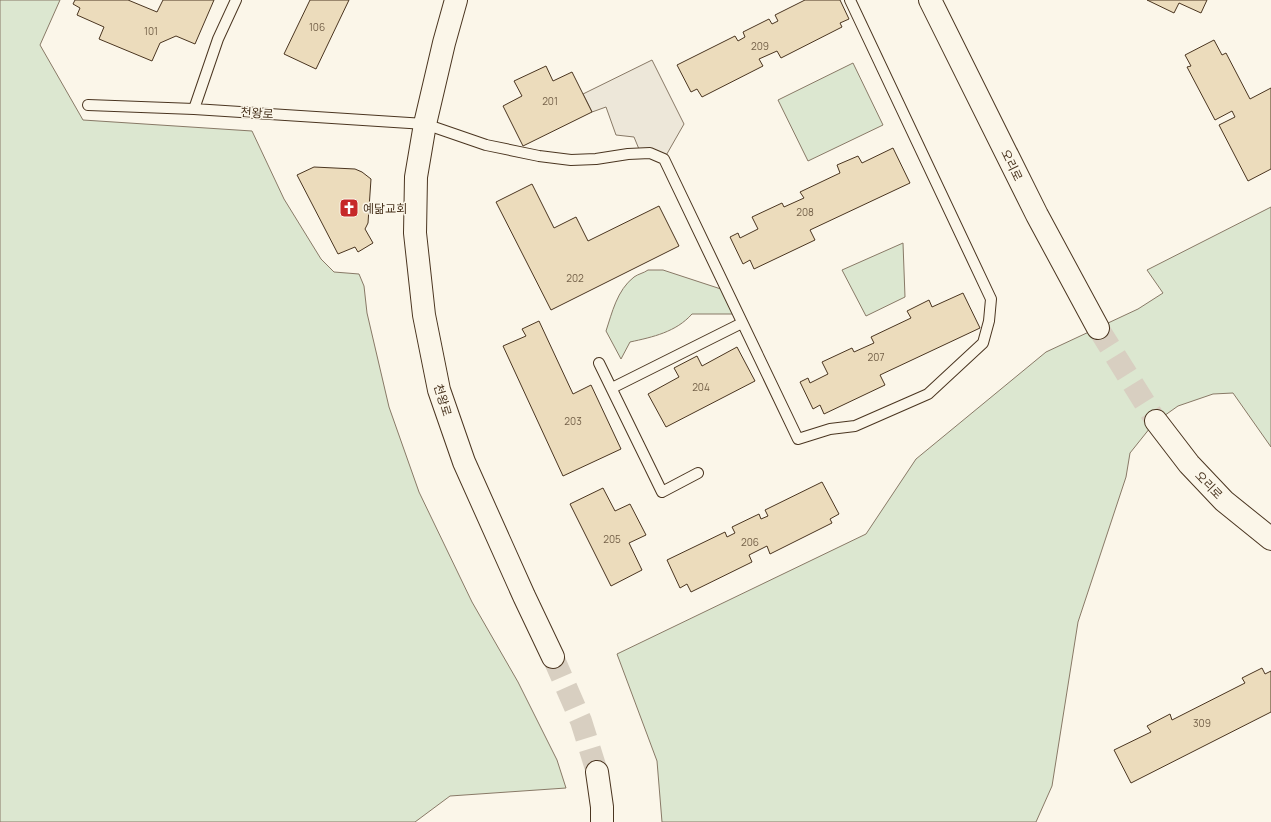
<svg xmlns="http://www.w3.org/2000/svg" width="1271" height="822" font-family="Manrope,'Noto Sans KR',sans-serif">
<rect width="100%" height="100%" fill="#fbf6e9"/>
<!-- green -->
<path fill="#dce7d0" stroke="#887966" d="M0,0H60L40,45L83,120L252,131L284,199L321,259L334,272L359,274L364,286L367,313L389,407L419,492L472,602L518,682L557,760L566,788L450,796L415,822H0Z
M853,63L883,125L808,161L778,100Z
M1271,207V447L1233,393L1213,394L1178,406L1154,423L1130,453L1126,477L1078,622L1052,786L1036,822H662L657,761L617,654L866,534L916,459L1046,352L1138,309L1163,293L1147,270Z
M903,243L905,297L866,316L842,270Z
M648,270H663L727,291L738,314H692C676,332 653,337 630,342L621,359L606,331C612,313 617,290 634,277C638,274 644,273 648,270Z"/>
<!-- parking -->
<path fill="#ede7d9" stroke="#887966" d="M652,60L684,124L664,159L641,154L634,137L616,135L606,107L592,112L583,94Z"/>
<!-- building -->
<path fill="#ecdcbc" stroke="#4a3520" d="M75,0H128L157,12L163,0H214L195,44L176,36L160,43L152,61L99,39L104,27L77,15L80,8L73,4Z
M310,0H349L316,69L284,54Z
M805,0H840L849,19L840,23L842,27L781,58L777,51L759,59L763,66L702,97L697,89L691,92L677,65L735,36L738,41L745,37L743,32L769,19L772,24L778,21L775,15Z
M1147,0H1207L1201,13L1179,3L1174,13Z
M1214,40L1222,55L1226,53L1250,99L1271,88V169L1248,181L1219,125L1235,117L1232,111L1215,120L1187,67L1191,66L1185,55Z
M546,66L553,81L572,72L592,112L523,146L503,106L522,96L514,81Z
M893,148L910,183L810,230L815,240L754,269L750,260L743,264L730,237L738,233L740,238L758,229L752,217L782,203L784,207L804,198L800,192L840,173L837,165L858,156L862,163Z
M314,167L355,169L362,172L371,179L368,223L365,229L373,243L358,252L355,247L338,254L297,175Z
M532,184L554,228L576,217L588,241L659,206L679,246L551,310L496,202Z
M963,293L980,328L880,375L885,385L824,414L820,405L813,409L800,382L808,378L810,383L828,374L822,362L852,348L854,352L874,343L871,337L911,318L907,311L929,300L932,307Z
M539,321L573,394L591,385L621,449L563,476L503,346L526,336L522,329Z
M737,347L755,381L666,427L648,394L679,377L674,368L697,356L702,366Z
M822,482L839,514L830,519L832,523L770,554L767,546L749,555L752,562L691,592L687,584L680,588L667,560L725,532L727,537L735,533L732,527L759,514L761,519L768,516L765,510Z
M603,488L615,511L630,504L646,535L629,543L642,570L611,586L570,504Z
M1262,668L1265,674L1271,671V712L1131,783L1114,750L1151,732L1147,726L1170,714L1172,720L1245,683L1242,678Z"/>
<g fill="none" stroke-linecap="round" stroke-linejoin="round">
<!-- tertiary-tunnel -->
<path stroke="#d8cfc1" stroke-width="22" stroke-dasharray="22 11" stroke-linecap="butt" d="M553,657L581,721L597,772"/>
<!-- secondary-tunnel -->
<path stroke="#d8cfc1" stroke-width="22" stroke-dasharray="22 11" stroke-linecap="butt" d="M1098,328L1156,421"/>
<defs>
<path id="service" d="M88,105L194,109L425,124L486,145L539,156L571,160L596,159L628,154L650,153L664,159L798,439L830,429L855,426L928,394L983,343L989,321L991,299L850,0
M194,109L218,39L236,0
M599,363L662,492L698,473
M612,388L742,323"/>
<path id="tertiary" d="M456,0L444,43L425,124L416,177L415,233L424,315L439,390L464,462L524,596L553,657
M597,772L602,807V822"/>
<path id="secondary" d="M930,0L1037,215L1098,328
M1156,421L1189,464L1224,501L1271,539"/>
</defs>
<!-- service casing -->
<use href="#service" stroke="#4a3520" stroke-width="12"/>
<!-- tertiary casing -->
<use href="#tertiary" stroke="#4a3520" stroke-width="24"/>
<!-- secondary casing -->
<use href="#secondary" stroke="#4a3520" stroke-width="24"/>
<!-- service -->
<use href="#service" stroke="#fbf6e9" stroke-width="10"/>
<!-- tertiary -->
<use href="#tertiary" stroke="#fbf6e9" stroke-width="22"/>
<!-- secondary -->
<use href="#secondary" stroke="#fbf6e9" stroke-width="22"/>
</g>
<!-- icons -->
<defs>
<symbol id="church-square" viewBox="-11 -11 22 22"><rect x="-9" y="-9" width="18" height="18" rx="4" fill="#c62828" stroke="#fbf6e9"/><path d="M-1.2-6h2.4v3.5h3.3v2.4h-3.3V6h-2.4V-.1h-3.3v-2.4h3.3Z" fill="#fff"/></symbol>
</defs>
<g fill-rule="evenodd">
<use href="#church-square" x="338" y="197" width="22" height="22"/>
</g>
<g text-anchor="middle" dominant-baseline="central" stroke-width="3" stroke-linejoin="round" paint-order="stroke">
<!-- number labels -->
<g font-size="10" fill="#725f47">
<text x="317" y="27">106</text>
<text x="151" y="31">101</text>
<text x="760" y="46">209</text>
<text x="550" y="101">201</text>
<text x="805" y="212">208</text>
<text x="575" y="278">202</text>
<text x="876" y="357">207</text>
<text x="701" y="387">204</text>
<text x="573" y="421">203</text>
<text x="612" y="539">205</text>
<text x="750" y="542">206</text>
<text x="1202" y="723">309</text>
</g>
<!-- street labels -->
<g font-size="12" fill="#4a3520" stroke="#fbf6e9">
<text transform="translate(257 113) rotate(4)">천왕로</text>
<text transform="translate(1012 165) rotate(64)">오리로</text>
<text transform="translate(443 400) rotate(73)">천왕로</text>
<text transform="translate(1209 485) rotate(46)">오리로</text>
</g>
<!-- poi labels -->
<g font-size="12" fill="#4a3520" stroke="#fbf6e9" text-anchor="start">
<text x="363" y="208">예닮교회</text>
</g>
</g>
</svg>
